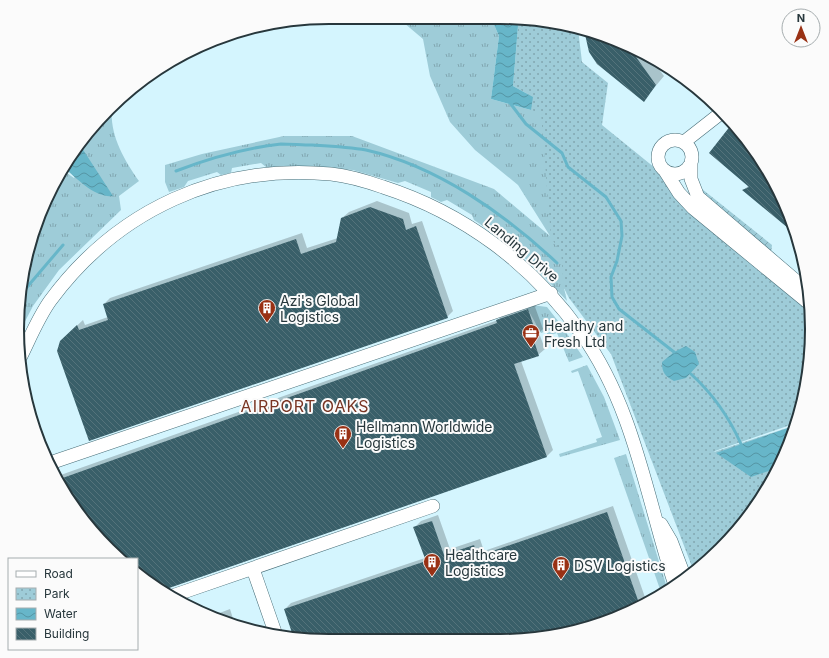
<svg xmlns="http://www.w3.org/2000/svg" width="829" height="658" font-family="Inter,sans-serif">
<defs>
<pattern id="grass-tufts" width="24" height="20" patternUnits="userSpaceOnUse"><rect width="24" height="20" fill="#9eccd8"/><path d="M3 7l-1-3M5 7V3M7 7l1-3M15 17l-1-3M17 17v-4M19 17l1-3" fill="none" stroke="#81a6b0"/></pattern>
<pattern id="park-dots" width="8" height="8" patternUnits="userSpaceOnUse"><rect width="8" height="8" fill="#9eccd8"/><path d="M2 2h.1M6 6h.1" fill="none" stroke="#81a6b0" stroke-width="1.8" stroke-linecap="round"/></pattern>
<pattern id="garden-furrows" width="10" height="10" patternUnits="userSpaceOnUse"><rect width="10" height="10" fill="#9eccd8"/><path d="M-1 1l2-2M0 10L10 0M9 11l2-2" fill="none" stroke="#81a6b0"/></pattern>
<pattern id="water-waves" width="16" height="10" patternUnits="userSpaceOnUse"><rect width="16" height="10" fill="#67b6c9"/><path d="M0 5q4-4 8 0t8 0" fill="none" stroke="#5595a4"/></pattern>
<pattern id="building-back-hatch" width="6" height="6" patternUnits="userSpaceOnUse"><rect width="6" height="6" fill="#395f69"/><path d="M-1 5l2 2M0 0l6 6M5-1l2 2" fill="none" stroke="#54737b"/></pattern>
</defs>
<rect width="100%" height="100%" fill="#d4f5fe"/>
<!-- grass -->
<path fill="url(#grass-tufts)" d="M397,17L491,18L499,36L491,99L531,110L518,26L515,18H520L611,354L564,288L567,301L534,266L501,238L474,220L472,215L447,200L441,202L431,197V192L405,181L398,183L353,170L300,167H266L261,163L232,168L231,173L221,175L217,172L188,181L184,187L169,192L165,182V165L202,154L284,136H352L494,189L550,236L518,185L475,150L450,122L430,76L423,39Z
M112,105C109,134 123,158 139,181L119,196L121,210L59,270L33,306L18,335L17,329L28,248L59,173L61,169L74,178L77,174L76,151Z
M532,305L547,307L562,326L541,333L527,308Z
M563,328L583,357L569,362L557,333L547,336V333Z
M587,365L604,397L620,440L560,457L559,454L597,442L596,439L602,437L578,371L572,373L571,371Z
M626,454L668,591L662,595L614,458Z"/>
<!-- park -->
<path fill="url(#park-dots)" d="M515,18L578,29L582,62L608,83L602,125L660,172L691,214L810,311C810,323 812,337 811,350C805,431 761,524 694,572L611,354L569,298L564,288L561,252L551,238L541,113L531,110L533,97L513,86L518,26Z"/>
<!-- garden -->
<path fill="url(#garden-furrows)" d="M697,185L772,245L771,254L705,199Z"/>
<!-- water -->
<path fill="url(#water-waves)" d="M491,18H515L518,26L513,86L533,97L531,110L491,99L499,36Z
M80,145L113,196C94,198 77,178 63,167Z
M686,346L695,352L699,364L686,378L674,381C665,376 662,373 662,362L674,352Z
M796,425L780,467L751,477L716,453Z"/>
<!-- pier -->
<path fill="#d4f5fe" d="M796,423V425L714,452L715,451Z"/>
<!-- shadow -->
<path fill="#0003" d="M585,31L601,34L649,56L664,76L644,100Z
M732,126L770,173L792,222L788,226L744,190L748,186Z
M377,201L409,213L412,224L422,221L453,311L447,317L67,335L83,320L85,325L108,317L104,304L110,298L302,233L307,248L338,238L342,218L349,212Z
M534,304L543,329L539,333L545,349L538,355L521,361L553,450L547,456L169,588L165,591L137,575V559H120L94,535L59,485L55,477L498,320L503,314Z
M613,506L647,603L581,630L521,640L294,636L285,609L291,603L425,558L415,527L421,521L438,515L450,549L480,539L484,551Z
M230,609L235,625L209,617Z"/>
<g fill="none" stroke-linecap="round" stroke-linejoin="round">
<!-- stream -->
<path stroke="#67b6c9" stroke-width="3" d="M510,103L526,124L562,153L568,167L606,197L621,221L622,236L617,261L611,277L612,297L619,309L674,352
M176,171C210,158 245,148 281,144C291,144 302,145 312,145C329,146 349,147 366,150C437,166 505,214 557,263
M22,293L63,245
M691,374C713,394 729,417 741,444"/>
</g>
<!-- building -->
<path fill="url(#building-back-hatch)" d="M584,30L600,34L629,47L656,85L644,102L597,64L589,52Z
M731,125L770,173L792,221L788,228L742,190L749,187L709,153Z
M370,207L403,219L406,230L416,226L448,318L89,441L57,351L60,341L77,325L79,330L108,320L103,304L296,239L301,254L336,242L341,218Z
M528,309L537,336L533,338L539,356L514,364L547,457L169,588L165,592L137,575V559H120L94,535L57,480L497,323L496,320Z
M607,512L640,606L581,630L521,640L293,636L284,609L426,561L413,527L432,521L444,555L474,545L478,556Z"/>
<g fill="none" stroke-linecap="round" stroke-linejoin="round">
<defs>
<path id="minor" d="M658 157a17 17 0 1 1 34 0a17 17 0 1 1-34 0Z
M684,142L721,113
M691,163V179L698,197L809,292
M665,171L679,193L693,208L810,304
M21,356C30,338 38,318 50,301C117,210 219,163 331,174C349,176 366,181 383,187C464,213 532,264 581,333C635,408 647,501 675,585
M50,463L551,293
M661,524L671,541L685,578
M253,569L276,635
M172,596L433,506"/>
</defs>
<!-- minor casing -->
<use href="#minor" stroke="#476d77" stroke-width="14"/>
<!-- minor -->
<use href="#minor" stroke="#fff" stroke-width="13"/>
</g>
<!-- icons -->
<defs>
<symbol id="building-pin" viewBox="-11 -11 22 30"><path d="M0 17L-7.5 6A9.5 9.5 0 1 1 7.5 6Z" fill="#993114" stroke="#fbfbfb"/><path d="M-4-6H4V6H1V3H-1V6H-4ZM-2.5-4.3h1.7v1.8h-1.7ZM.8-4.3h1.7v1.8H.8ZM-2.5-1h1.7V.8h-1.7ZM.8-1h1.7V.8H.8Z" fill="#fff"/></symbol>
<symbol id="office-pin" viewBox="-11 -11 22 30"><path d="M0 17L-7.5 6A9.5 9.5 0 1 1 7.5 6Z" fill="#993114" stroke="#fbfbfb"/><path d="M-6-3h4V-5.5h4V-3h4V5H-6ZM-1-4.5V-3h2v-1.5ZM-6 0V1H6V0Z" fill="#fff"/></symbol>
</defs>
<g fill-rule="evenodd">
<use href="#building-pin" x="257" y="298" width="20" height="27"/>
<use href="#office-pin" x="521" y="323" width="20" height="27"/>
<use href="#building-pin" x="333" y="424" width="20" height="27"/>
<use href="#building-pin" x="422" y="552" width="20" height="27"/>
<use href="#building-pin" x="551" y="555" width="20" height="27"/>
</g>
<g text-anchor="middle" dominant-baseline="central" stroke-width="4" stroke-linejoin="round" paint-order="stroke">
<!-- street labels -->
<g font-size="14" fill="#27373c" stroke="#fbfbfb">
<text transform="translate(522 249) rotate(40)">Landing Drive</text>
</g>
<!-- poi labels -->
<g font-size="14" fill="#27373c" stroke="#fbfbfb" text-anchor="start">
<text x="280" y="300">Azi's Global<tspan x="280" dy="16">Logistics</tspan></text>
<text x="544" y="325">Healthy and<tspan x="544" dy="16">Fresh Ltd</tspan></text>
<text x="356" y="426">Hellmann Worldwide<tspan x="356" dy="16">Logistics</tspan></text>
<text x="445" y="554">Healthcare<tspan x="445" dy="16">Logistics</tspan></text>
<text x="574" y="565">DSV Logistics</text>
</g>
<!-- quarter labels -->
<g font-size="16" letter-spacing="1" fill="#793523" stroke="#fbfbfb">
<text x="305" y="406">AIRPORT OAKS</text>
</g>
</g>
<!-- crop -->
<path d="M0 0H829V658H0ZM329 24H500A305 305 0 0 1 805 329V329A305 305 0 0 1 500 634H329A305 305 0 0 1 24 329V329A305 305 0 0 1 329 24Z" fill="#fbfbfb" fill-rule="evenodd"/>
<path fill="none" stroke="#27373c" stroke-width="2" d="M329 24H500A305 305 0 0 1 805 329V329A305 305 0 0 1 500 634H329A305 305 0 0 1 24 329V329A305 305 0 0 1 329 24Z"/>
<!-- legend -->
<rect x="8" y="558" width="130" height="92" fill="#fbfbfb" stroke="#a6adaf"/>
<rect x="16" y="571" width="20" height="6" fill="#ffffff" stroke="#a6adaf"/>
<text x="44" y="578" font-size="12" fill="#27373c">Road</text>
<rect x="16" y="588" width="20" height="12" fill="url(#park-dots)" stroke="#a6adaf"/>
<text x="44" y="598" font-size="12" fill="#27373c">Park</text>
<rect x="16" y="608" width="20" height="12" fill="url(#water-waves)" stroke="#a6adaf"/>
<text x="44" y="618" font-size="12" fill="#27373c">Water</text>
<rect x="16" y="628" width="20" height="12" fill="url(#building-back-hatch)" stroke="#a6adaf"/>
<text x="44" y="638" font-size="12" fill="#27373c">Building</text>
<!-- north arrow -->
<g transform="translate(801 28)"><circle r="19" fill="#fbfbfb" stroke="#a6adaf"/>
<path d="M0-3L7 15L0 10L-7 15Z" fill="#993114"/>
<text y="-6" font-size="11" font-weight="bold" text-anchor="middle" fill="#27373c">N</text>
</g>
</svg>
